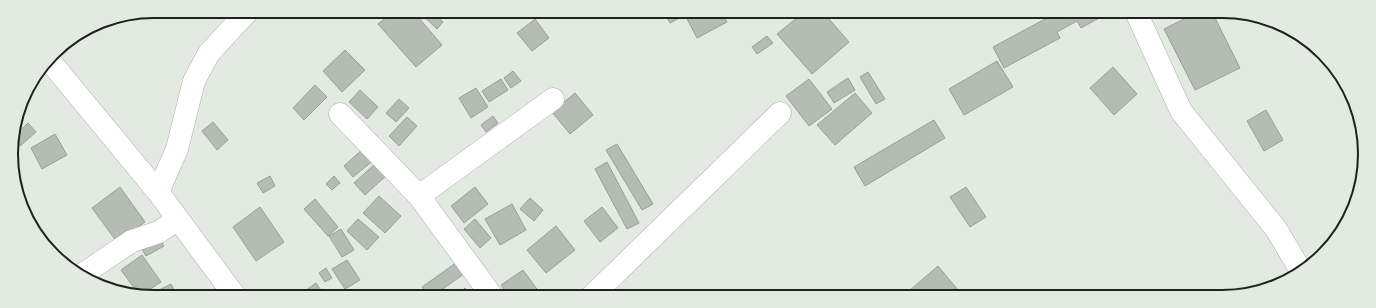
<svg xmlns="http://www.w3.org/2000/svg" width="1376" height="308" font-family="'Fira Sans',sans-serif">
<rect width="100%" height="100%" fill="#e3eae2"/>
<!-- building -->
<path fill="#b5bcb4" stroke="#9aa099" d="M394,11H413L442,45L416,67L378,24Z
M418,11H431L443,22L437,29Z
M664,12H722L727,22L697,38L685,15L670,23Z
M804,12H823L849,42L812,74L777,34Z
M1058,12H1099L1101,17L1081,28L1077,21L1057,32L1060,38L1004,68L993,47Z
M1198,12H1212L1240,68L1195,90L1164,29Z
M535,19L549,38L532,51L517,33Z
M767,36L773,43L757,54L752,47Z
M345,50L365,70L342,92L323,71Z
M997,61L1013,87L964,115L949,89Z
M1113,67L1137,94L1114,115L1090,88Z
M513,71L521,81L511,88L504,78Z
M868,72L885,99L876,104L860,77Z
M848,78L855,90L834,103L827,92Z
M501,79L508,90L489,102L482,91Z
M809,79L832,109L809,126L786,96Z
M315,85L327,97L304,120L293,108Z
M476,88L488,107L471,118L459,98Z
M360,90L378,107L367,119L349,102Z
M575,93L593,115L570,134L552,112Z
M855,93L872,113L835,145L817,125Z
M399,99L409,108L396,122L386,113Z
M1266,110L1283,140L1264,151L1247,121Z
M493,116L498,123L486,132L481,125Z
M407,117L417,126L399,146L389,136Z
M934,120L945,138L865,186L854,167Z
M213,122L228,140L217,150L202,131Z
M28,123L36,132L20,146L13,138V137Z
M55,134L67,155L42,169L31,148Z
M617,144L653,204L642,210L606,150Z
M364,148L374,160L353,177L344,166Z
M378,161L389,173L365,195L354,183Z
M607,162L639,223L627,229L595,169Z
M270,176L275,186L263,193L257,183Z
M334,176L340,183L332,190L326,184Z
M120,187L145,222L117,242L92,208Z
M475,187L488,204L464,223L451,206Z
M966,187L986,217L970,227L950,197Z
M379,196L401,216L385,233L363,213Z
M530,198L543,210L534,221L520,209Z
M315,199L338,227L328,236L304,209Z
M512,204L526,230L500,245L485,219Z
M260,207L284,242L256,261L233,227Z
M602,207L618,228L600,242L584,221Z
M358,219L379,237L367,250L347,231Z
M475,219L491,238L480,248L464,229Z
M556,226L575,250L546,273L527,250Z
M341,229L354,250L342,257L329,236Z
M158,236L164,246L146,256L140,246Z
M142,255L161,282L140,296L121,270Z
M347,260L360,280L345,289L332,269Z
M460,260L468,271L433,296H429L422,287Z
M938,266L963,296H913L909,291Z
M326,268L332,278L325,282L319,273Z
M523,270L542,296H509L501,285Z
M316,283L325,296H298Z
M171,284L176,294L173,296H147Z
M465,288L472,296H456Z"/>
<g fill="none" stroke-linecap="round" stroke-linejoin="round">
<defs>
<path id="minor" d="M1136,12L1181,111L1276,229L1301,271
M49,60L158,192L235,296
M340,114L419,196L492,296
M158,192L177,149L194,81L209,53L248,11
M419,196L553,99
M80,276L132,241L159,232L178,219
M592,296L780,113"/>
</defs>
<!-- minor casing -->
<use href="#minor" stroke="#a8aea6" stroke-width="23"/>
<!-- minor -->
<use href="#minor" stroke="#fff" stroke-width="22"/>
</g>
<!-- crop -->
<path d="M0 0H1376V308H0ZM154 18H1222A136 136 0 0 1 1358 154V154A136 136 0 0 1 1222 290H154A136 136 0 0 1 18 154V154A136 136 0 0 1 154 18Z" fill="#e3eae2" fill-rule="evenodd"/>
<path fill="none" stroke="#1f211e" stroke-width="2" d="M154 18H1222A136 136 0 0 1 1358 154V154A136 136 0 0 1 1222 290H154A136 136 0 0 1 18 154V154A136 136 0 0 1 154 18Z"/>
</svg>
